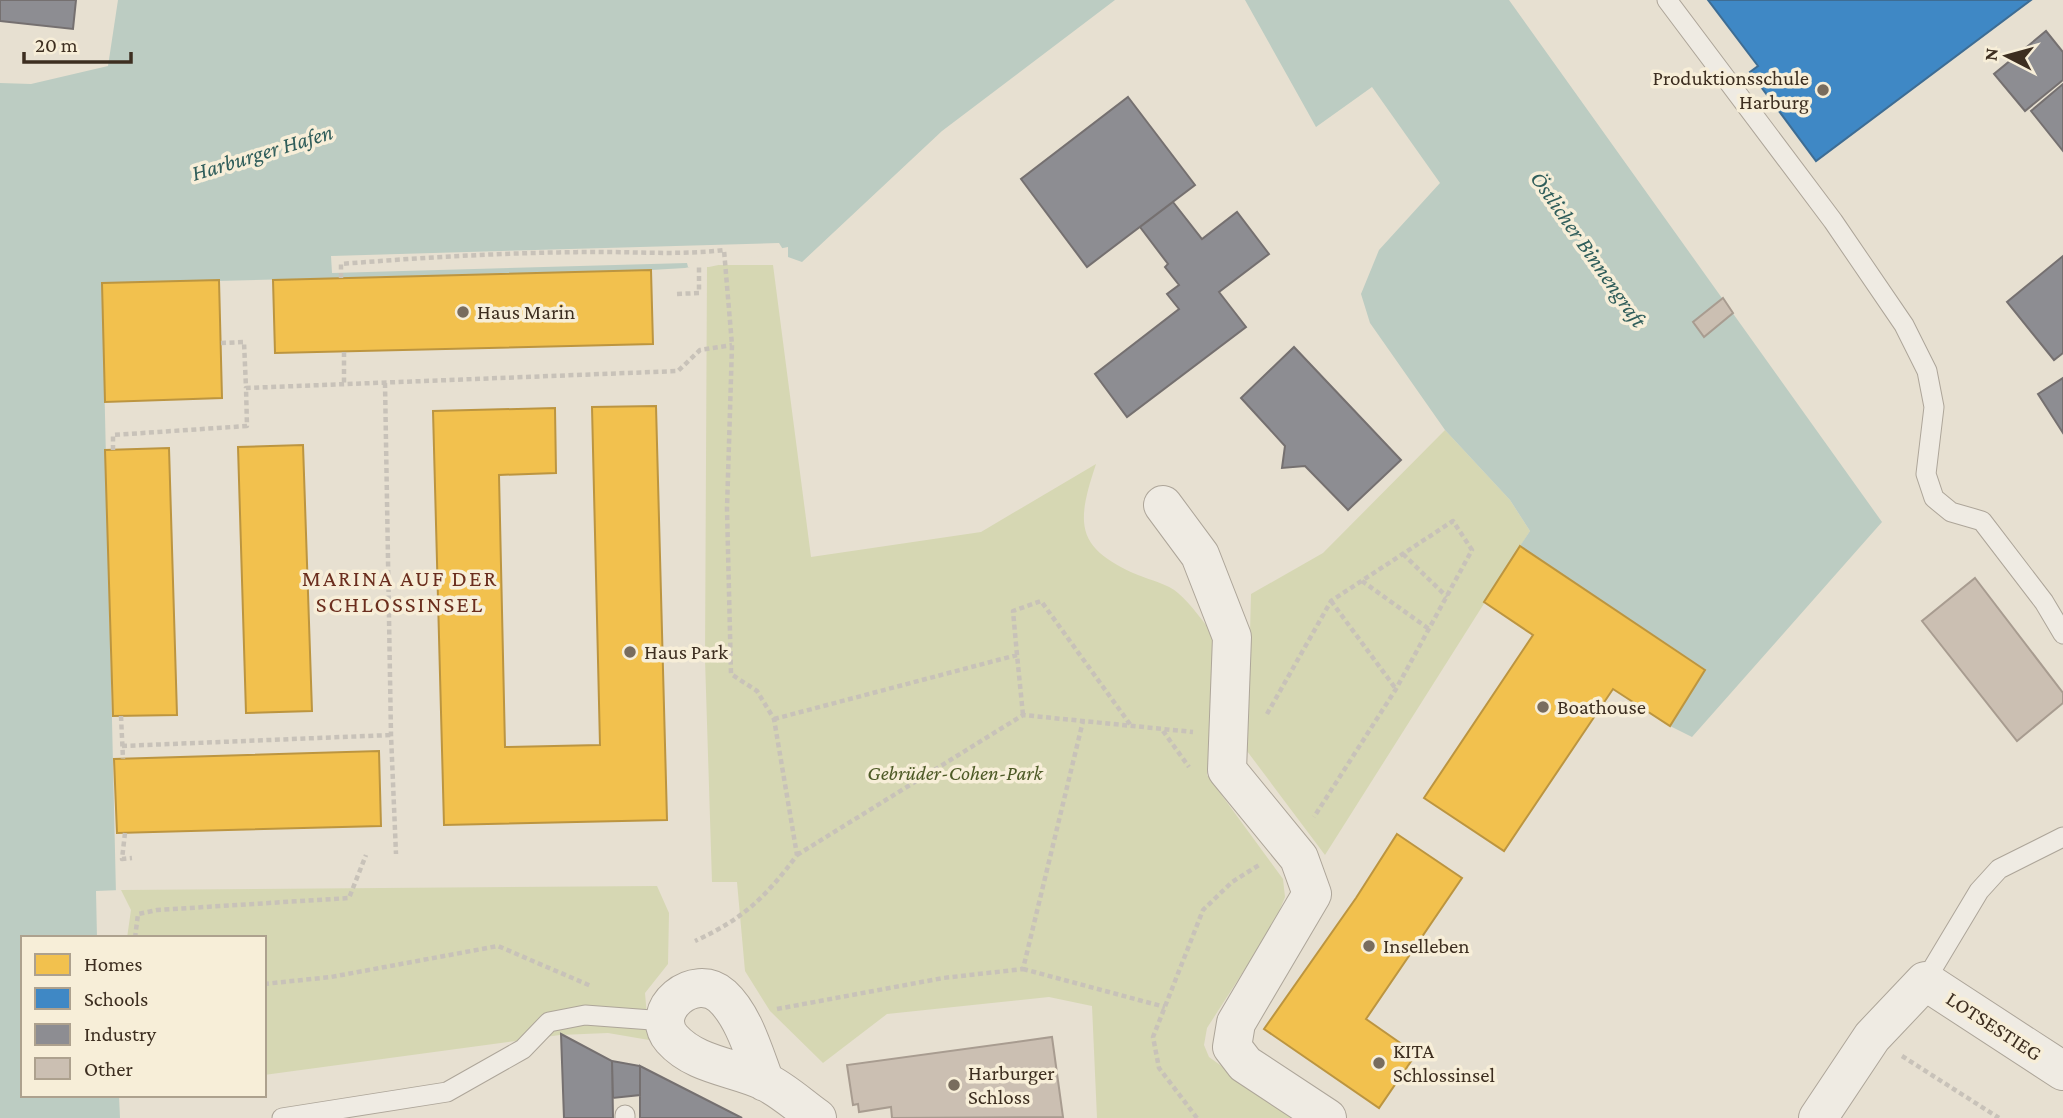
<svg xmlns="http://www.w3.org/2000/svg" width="2063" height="1118" font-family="'Crimson Pro',serif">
<rect width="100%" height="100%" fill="#e7e0d1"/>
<!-- green -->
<path fill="#d6d7b3" d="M707,265H773L811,557L981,532L1096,464C1076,524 1075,548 1138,575C1150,580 1168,584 1178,593C1192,605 1204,623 1216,638L1214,715L1207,775L1283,879L1285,897L1274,924L1207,1028L1204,1045L1209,1057L1294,1118H1097L1092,1006L1049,997L887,1014L823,1063L770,1011L745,971L737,882H712L705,659Z
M1445,430L1510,500L1530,531L1325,855L1247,751L1251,594L1323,553Z
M657,886L669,913L668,964L645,993L649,1040L608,1033L560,1035L264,1075V938H127L131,910L121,890Z"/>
<!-- water -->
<path fill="#bcccc2" d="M118,0H1115L942,131L802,262L788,257V247L685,268L651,270L102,284L117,938H23V1095H119L120,1118H0V83L31,84L108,66Z
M1245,0H1509L1882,522L1692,737L1670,726L1705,669L1520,546L1530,531L1510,500L1445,430L1370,323L1361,294L1379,250L1440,183L1372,87L1316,127Z"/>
<!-- pier -->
<path fill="#e7e0d1" d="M779,243L784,251L709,267H688L687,263L332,273L331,256Z
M121,890V938H97L96,891Z"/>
<!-- homes -->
<path fill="#f2c14e" stroke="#bc9540" stroke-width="2" d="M651,270L653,344L275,353L273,280Z
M219,280L222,398L105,402L102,283Z
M656,406L667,820L444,825L433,411L555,408L556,473L499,475L505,747L600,745L592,407Z
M303,445L312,711L246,713L238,447Z
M169,448L177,715L113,716L105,450Z
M1520,546L1705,670L1670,726L1613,689L1504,851L1424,798L1533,635L1484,602Z
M379,751L381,826L117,833L114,759Z
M1397,834L1462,878L1366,1019L1416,1054L1379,1108L1264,1029L1356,898Z"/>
<!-- schools -->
<path fill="#3f88c5" stroke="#3e6d94" stroke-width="2" d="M1708,0H2031L1816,161L1750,72L1758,66Z"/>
<!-- industry -->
<path fill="#8d8d92" stroke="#757070" stroke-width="2" d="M0,0H76L73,29L0,21Z
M2046,31L2063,52V80L2025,111L1994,74Z
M2063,84V151L2031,111Z
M1128,97L1195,185L1087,267L1021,179Z
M1173,202L1202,239L1237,212L1269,254L1219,292L1246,327L1127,417L1095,374L1179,309L1167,294L1179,285L1165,267L1168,264L1140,227Z
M2063,256V353L2054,360L2007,302Z
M1294,347L1401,460L1348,510L1305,466L1282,468L1285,446L1241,398Z
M2063,378V433L2038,394Z
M561,1034L612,1061L613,1118H564Z
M612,1061L640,1066V1095L613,1098Z
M640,1066L742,1118H640Z"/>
<!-- building -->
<path fill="#cbbfb2" stroke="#a89c90" stroke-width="2" d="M1723,298L1733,313L1704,337L1693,322Z
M1975,578L2063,693V703L2017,741L1922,621Z
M1052,1037L1063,1117L892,1118L891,1107L859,1112L858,1104L853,1105L847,1065Z"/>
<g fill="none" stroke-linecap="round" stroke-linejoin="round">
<defs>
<path id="lane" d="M1667,0L1833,221L1904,325L1927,371L1934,407L1926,474L1934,498L1951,512L1982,521L2044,602L2063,634
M1925,981L1979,891L1999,869L2063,837
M625,1115V1118
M282,1118L447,1092L523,1049L549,1022L585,1015L665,1021"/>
<path id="street" d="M1163,505L1200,555L1232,637L1227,770L1299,858L1312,894L1236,1023L1232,1047L1245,1064L1327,1118
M765,1082C754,1054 744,1016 722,996C695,971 647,1010 672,1039C695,1065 734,1067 764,1081C783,1090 800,1106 817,1118
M1818,1118L1872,1037L1925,981L2063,1071"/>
</defs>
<!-- lane casing -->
<use href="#lane" stroke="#ada599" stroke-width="21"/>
<!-- street casing -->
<use href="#street" stroke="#ada599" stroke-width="40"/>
<!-- path -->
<path stroke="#c8c2b9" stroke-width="4.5" stroke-dasharray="5 3.5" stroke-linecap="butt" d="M341,278V264C428,257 515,252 602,252C643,252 683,255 724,250L732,345L727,509L731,674L757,691L774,719L797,855C766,897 743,919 695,941
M677,294L699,293V264
M221,343L244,342L246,388
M344,352V385
M385,383L391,735L396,854
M113,450V435L247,426L246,388L678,371L700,350L732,345
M1403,554L1447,597
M1362,581L1429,629
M1331,601L1396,689
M1017,655L1013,611L1041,601L1132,727
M1267,714L1331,601L1453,521L1472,550L1396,689L1314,817
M121,716L123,759
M774,719L1017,655L1023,715
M1163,731L1189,767
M122,746L391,735
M125,833L122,859L132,858
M797,855L1023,715L1193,732
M135,938L138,914L157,910L349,898L366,855
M1023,969L1165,1007
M264,984L331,977L498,946L591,986
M777,1009L943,978L1023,969L1083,721
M1902,1056L1999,1118
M1197,1118L1159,1068L1153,1037L1203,910L1232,882L1259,865"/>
<!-- lane -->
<use href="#lane" stroke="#efebe3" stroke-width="19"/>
<!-- street -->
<use href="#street" stroke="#efebe3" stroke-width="38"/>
</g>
<!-- markers -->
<g fill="#786c5e" stroke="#f7eed8" stroke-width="2.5">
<circle cx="1823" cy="90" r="7"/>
<circle cx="463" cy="312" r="7"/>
<circle cx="630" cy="652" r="7"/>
<circle cx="1543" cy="707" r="7"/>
<circle cx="1369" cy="946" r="7"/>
<circle cx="1379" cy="1063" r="7"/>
<circle cx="954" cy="1085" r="7"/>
</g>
<g text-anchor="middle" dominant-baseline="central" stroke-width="7" stroke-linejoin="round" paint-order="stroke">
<!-- poi labels -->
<g font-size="21" fill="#3d2e20" stroke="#f7eed8" text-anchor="start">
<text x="1809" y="78" text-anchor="end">Produktionsschule<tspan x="1809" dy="24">Harburg</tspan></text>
<text x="477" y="312">Haus Marin</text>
<text x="644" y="652">Haus Park</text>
<text x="1557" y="707">Boathouse</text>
<text x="1383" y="946">Inselleben</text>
<text x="1393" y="1051">KITA<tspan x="1393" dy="24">Schlossinsel</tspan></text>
<text x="968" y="1073">Harburger<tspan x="968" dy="24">Schloss</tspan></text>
</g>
<!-- park labels -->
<g font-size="21" font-style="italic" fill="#4d5a26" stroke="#f7eed8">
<text x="955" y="773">Gebrüder-Cohen-Park</text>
</g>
<!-- street labels -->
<g font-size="21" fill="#3d2e20" stroke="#f7eed8">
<text transform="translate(1994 1026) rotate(33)">LOTSESTIEG</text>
</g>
<!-- water labels -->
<g font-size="23" font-style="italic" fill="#2f5d5a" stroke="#f7eed8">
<text transform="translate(262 152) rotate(-17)">Harburger Hafen</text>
<text transform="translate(1589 249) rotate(55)">Östlicher Binnengraft</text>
</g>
<!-- neighbourhood labels -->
<g font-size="23" letter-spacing="2" fill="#6b2e1e" stroke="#f7eed8">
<text x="400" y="578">MARINA AUF DER<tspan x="400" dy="26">SCHLOSSINSEL</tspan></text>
</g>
</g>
<!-- legend -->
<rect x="21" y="936" width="245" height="161" fill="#f7eed8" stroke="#ada18e" stroke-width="2"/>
<rect x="35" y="954" width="35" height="21" fill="#f2c14e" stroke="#ada18e" stroke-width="2"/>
<text x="84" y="971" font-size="21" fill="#3d2e20">Homes</text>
<rect x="35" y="988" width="35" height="21" fill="#3f88c5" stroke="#ada18e" stroke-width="2"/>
<text x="84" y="1006" font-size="21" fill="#3d2e20">Schools</text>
<rect x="35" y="1024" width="35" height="21" fill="#8d8d92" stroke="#ada18e" stroke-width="2"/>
<text x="84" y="1041" font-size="21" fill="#3d2e20">Industry</text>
<rect x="35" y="1058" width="35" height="21" fill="#cbbfb2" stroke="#ada18e" stroke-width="2"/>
<text x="84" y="1076" font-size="21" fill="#3d2e20">Other</text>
<!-- north arrow -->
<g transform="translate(2007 56) rotate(276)" stroke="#f7eed8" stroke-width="5" paint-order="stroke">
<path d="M0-5L12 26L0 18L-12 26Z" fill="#3d2e20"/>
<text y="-10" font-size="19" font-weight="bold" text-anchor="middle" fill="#3d2e20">N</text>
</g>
<!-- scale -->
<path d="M24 52v10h107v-10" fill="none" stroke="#3d2e20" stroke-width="3.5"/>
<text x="35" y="52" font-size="21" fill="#3d2e20" stroke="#f7eed8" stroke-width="5" paint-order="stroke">20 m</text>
</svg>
